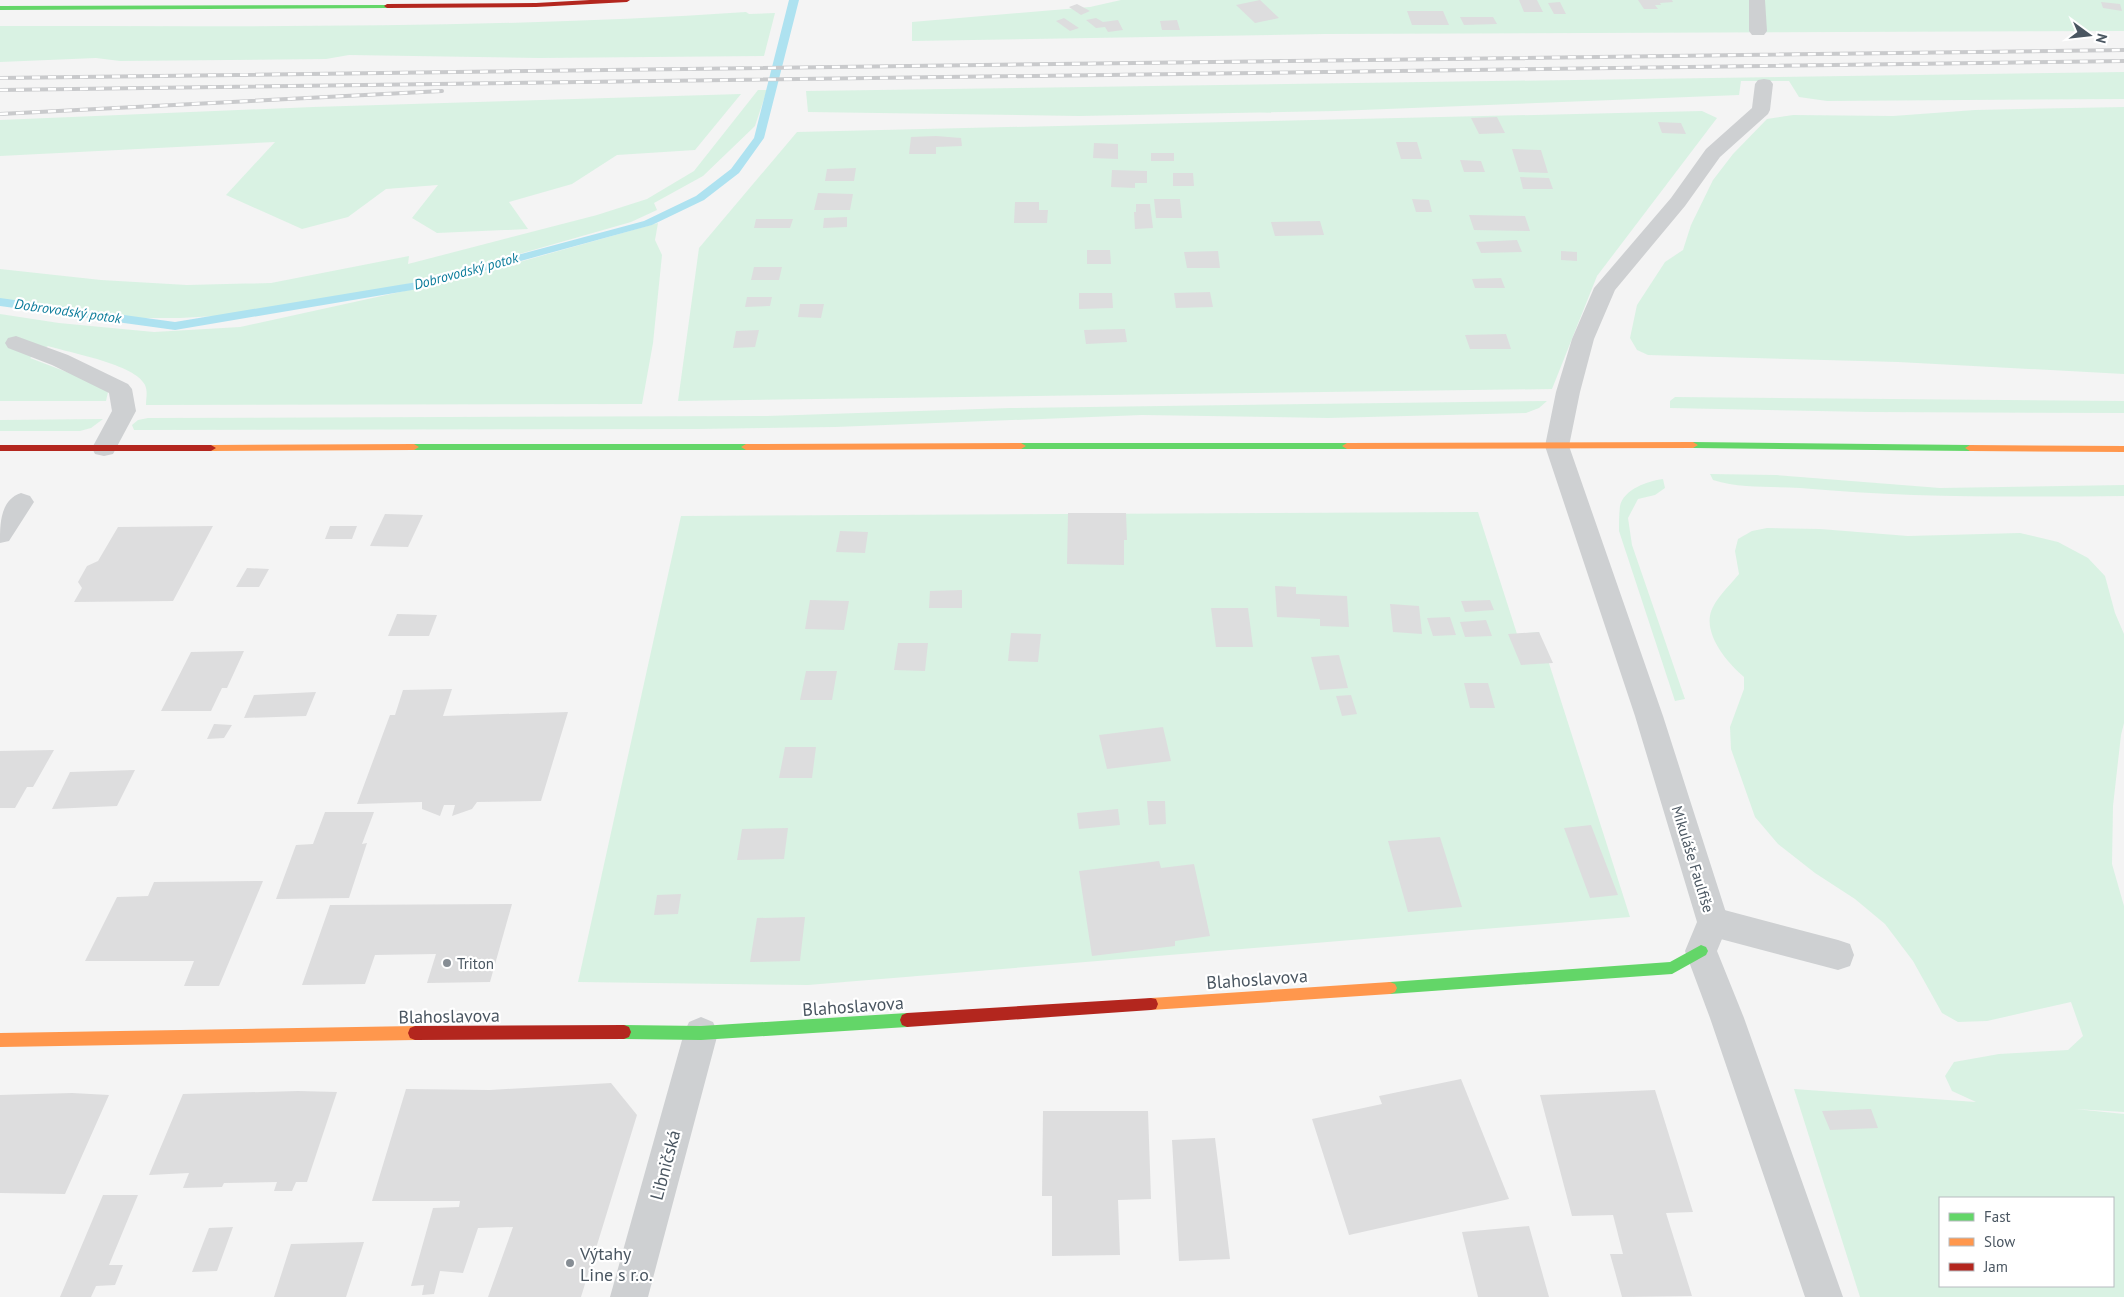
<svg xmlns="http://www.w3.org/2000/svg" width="2124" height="1297" font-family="'PT Sans',sans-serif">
<rect width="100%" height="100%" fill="#f4f4f4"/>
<!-- green -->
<path fill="#d9f2e3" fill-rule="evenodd" d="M1121,0H2124V31L1325,34L912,41V22L1090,7Z
M746,12L749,14L775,13L764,56L539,58L349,55L326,59L120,61L96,58L0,62V26C249,26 498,29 746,12Z
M2124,72V99L1827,101L1799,97L1789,81H1741L1739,95L1336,111L1079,116L808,112L806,91Z
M758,90H767L755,126L703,176L654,203L657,210L631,222L453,273L328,303L270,313L180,318H140L0,301V269L101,280L187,285L271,283L409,256L408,264L597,215L647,199L694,171Z
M741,94L695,150L617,155L572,184L509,202L528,229L437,233L412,218L438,185L386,189L348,217L302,229L226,195L275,142L0,156V120L313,107Z
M2124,107V374L1898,362L1648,355L1637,350L1630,338L1637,305L1665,262L1683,250L1691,225L1713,180L1733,154L1767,119L1793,115L1893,116L1975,110Z
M1702,111L1717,118L1597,276L1552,389L678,401L699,248L797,132Z
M658,223L655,240L662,255L653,343L642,404L146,405C146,398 148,392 145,385C135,364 70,353 48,346L30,358L93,382L108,392L106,401H0V314L59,323L154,332L240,327L459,279Z
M1675,397L2124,401V413L1870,412L1670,408V401Z
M1547,401L1539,408L1526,413L1328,418L1142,415L835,427L698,429L134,430L132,425L138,420L148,418L767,416L1010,408Z
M103,419L91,428L80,431H0V420Z
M1710,474L1776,475L1940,488L2124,485V496C2015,497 1909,498 1800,488C1771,486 1741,489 1713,480Z
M1663,479L1665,488L1655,495L1638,499L1628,518L1632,545L1685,699L1675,701L1619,531C1619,523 1619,514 1620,506C1624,489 1648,481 1663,479Z
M1478,512L1517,634L1539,632L1630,917L808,985L578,982L681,516Z
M1767,528L1820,529L1908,536L2020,533L2058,542L2088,558L2105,576L2115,613L2124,634V723L2121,735L2113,806L2112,864L2124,906V1112L2075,1109L2124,1114V1297H1860L1794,1089L1976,1102L1952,1091L1945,1076L1954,1062L1999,1054L2068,1050L2083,1036L2071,1002L1987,1021L1958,1022L1942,1013L1913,961L1885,924L1855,899L1815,873L1778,844L1755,817L1731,749L1730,727L1744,689V677C1727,663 1700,631 1713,607C1719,595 1731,584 1739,574L1735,551L1738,539L1752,531ZM1940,1198H2113V1286H1940Z"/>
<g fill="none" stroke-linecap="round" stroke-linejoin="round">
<!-- stream -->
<path fill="#aee2f0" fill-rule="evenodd" d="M789,0H799L764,138L739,173L704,200L652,225L418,289L175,330L0,306V298L175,322L417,282L644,221L696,196L731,169L754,138Z"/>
</g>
<!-- building -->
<path fill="#ddddde" d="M1260,0L1279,18L1255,23L1236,5Z
M1519,0H1537L1543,12H1524Z
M1638,0H1672L1673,2L1660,3L1661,5H1655L1658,9H1644Z
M1560,2L1566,14H1554L1548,3Z
M2101,2L2120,4L2122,11L2103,8Z
M1077,4L1090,11L1081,15L1069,7Z
M1407,11H1443L1449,25H1412Z
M1460,17H1493L1497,24L1464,25Z
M1064,18L1079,28L1070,31L1056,21Z
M1096,18L1103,22L1118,20L1123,30L1108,32L1105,27L1096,28L1086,20Z
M1177,20L1180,30H1162L1160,21Z
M1497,117L1505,133L1479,134L1471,118Z
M1658,122L1681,123L1686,134L1662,133Z
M936,136L961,138L962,146L936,147V154H909L911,137Z
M1396,142H1417L1422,159H1401Z
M1094,143L1118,144V159L1093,158Z
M1512,149L1541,150L1548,173L1519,172Z
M1151,153H1174V161H1151Z
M1460,160L1481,161L1485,172H1464Z
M856,168L854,181H825L827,169Z
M1112,170L1147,171V183H1135V188L1111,187Z
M1173,173H1193L1194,186H1173Z
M1520,177L1549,178L1553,189H1523Z
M818,193L853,194L850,210H814Z
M1154,199H1180L1182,218H1156Z
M1412,199L1429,200L1432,212H1416Z
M1015,202H1039V210H1048L1047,223H1014Z
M1136,204H1150L1153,228L1135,229L1134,212H1136Z
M1469,215L1525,216L1530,231L1474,230Z
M847,217V227L823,228L824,218Z
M756,219H793L790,228H754Z
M1320,221L1324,235L1275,236L1271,222Z
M1517,240L1522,252L1481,253L1476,242Z
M1087,250H1110L1111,264H1087Z
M1218,251L1220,268H1187L1184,252Z
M1561,251L1577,252V261L1561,260Z
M754,267H782L779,280H751Z
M1501,278L1505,288H1475L1472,279Z
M1210,292L1213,307L1176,308L1174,293Z
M1079,293H1112L1113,308L1079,309Z
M747,297H772L770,306L745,307Z
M800,304H824L821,318L798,317Z
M1125,329L1127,342L1086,344L1084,330Z
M759,330L755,347L733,348L736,331Z
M1506,334L1511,349H1470L1465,335Z
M1068,513H1126L1127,540H1124V565L1067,564Z
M385,514L423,515L408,547L370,546Z
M213,526L173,601L74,602L82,588L78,582L87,566L98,561L118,527Z
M330,526H357L352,539H325Z
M840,531L868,532L865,553L836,552Z
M247,568L269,569L259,587H236Z
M1275,586L1296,587V594L1347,596L1349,627L1320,626V619L1277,617Z
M962,590V608H929L930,591Z
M810,600L849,601L844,630L805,629Z
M1490,600L1494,610L1465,612L1461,601Z
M1390,604L1419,606L1422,634L1393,632Z
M1211,608H1248L1253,647H1216Z
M397,614L437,615L429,636H388Z
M1450,617L1456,635L1433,636L1427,618Z
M1486,620L1492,636L1465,637L1460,622Z
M1539,632L1553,663L1521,665L1508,634Z
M1011,633L1041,634L1038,662L1008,661Z
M898,643H928L925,671L894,670Z
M244,651L227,688H222L211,711H161L191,652Z
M1339,655L1348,688L1320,690L1311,657Z
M806,671H837L832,700H800Z
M1464,683H1488L1495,708H1470Z
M452,689L443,716L568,712L541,801L477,802L472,809L452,816L455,805H444L440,816L422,809V802L357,804L390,715H395L403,690Z
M316,692L306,716L244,718L254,695Z
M1351,695L1357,714L1342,716L1336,696Z
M214,724L232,725L224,738L207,739Z
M1163,727L1171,761L1107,769L1099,735Z
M785,747H816L812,778H779Z
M54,750L33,787H27L15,808H0V751Z
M135,770L117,806L52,809L70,772Z
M1147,801H1165L1166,824L1149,825Z
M1118,809L1120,825L1079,829L1077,813Z
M325,812H374L362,844L367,843L349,898L276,899L296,845L313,844Z
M1591,825L1618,895L1590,898L1564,828Z
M788,828L784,859L737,860L742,829Z
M1440,837L1462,907L1408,912L1388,841Z
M1159,861L1161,868L1194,864L1210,936L1175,941V946L1092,956L1079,871Z
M263,881L219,986H184L194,961H85L117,897L148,896L154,882Z
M681,894L678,914L654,915L657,895Z
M512,904L490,982L427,983L436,954L375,955L365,984L302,985L330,905Z
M805,917L800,961L750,962L757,918Z
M1461,1079L1509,1199L1349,1235L1312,1119L1382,1104L1379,1096Z
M611,1083L637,1115L581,1297H488L513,1227L478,1228L463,1273L440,1271L434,1294L422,1295L424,1285L411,1286L433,1208L459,1207L460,1201H372L406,1089L490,1090Z
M1655,1090L1693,1212L1666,1213L1692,1296L1622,1297L1610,1254H1623L1613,1215L1572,1216L1540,1095Z
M298,1091L337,1092L307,1182H296L292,1191H274L277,1182L224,1183L222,1187L183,1188L189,1173L149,1175L183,1094Z
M72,1093L109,1095L65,1194L0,1193V1095Z
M1871,1109L1878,1128L1830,1130L1822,1111Z
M1043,1111H1148L1151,1199L1118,1200L1120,1255L1052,1256V1196H1042Z
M1215,1138L1230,1259L1179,1261L1172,1140Z
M103,1195H138L109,1265H123L115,1285L96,1286L91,1297H60Z
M1529,1226L1549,1297H1478L1462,1232Z
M233,1227L217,1271L192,1272L209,1228Z
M364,1242L346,1297H274L291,1244Z"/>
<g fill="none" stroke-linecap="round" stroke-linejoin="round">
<!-- lane -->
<path fill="#ced0d2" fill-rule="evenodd" d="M1749,0H1765L1767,31L1764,35H1752L1749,31Z
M1764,79L1770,80L1773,84L1770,110L1768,114L1720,157L1685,206L1615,290L1594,339L1580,392L1569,446L1566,452L1557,454L1548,452L1545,446L1556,392L1572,339L1594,288L1671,198L1706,149L1752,108L1755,84L1758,80Z
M16,336L68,355L128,384L132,389L136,411L113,454L104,456L95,454L92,448L112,411L109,393L52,365L8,348L5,343L8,338Z
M21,493L30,496L34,502L9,541L0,543C0,524 0,500 21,493Z
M1713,907L1838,940L1850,944L1854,955L1850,966L1838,970L1713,937L1702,932L1697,922L1702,912Z"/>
<!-- street -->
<path fill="#ced0d2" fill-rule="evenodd" d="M1557,438L1566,440L1569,446L1663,716L1729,922L1717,951L1744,1018L1843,1297H1805L1710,1018L1685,951L1697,922L1635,716L1545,446L1548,440Z
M701,1017L713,1022L718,1033L648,1297H610L684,1033L689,1022Z"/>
<!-- fast -->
<path fill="#63d668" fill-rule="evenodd" d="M389,5L390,6L387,8L0,10V6Z
M1693,442L1970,445L1975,448L1970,451L1693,448L1688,445Z
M1021,443H1347L1352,446L1347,449H1021L1016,446Z
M414,444H746L751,447L746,450H414L409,447Z
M1701,945L1706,947L1708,951L1706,955L1672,974L1390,994L1385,992L1383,988L1385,984L1390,982L1670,962Z
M907,1013L912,1015L914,1020L912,1025L907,1027L701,1040L624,1039L619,1037L617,1032L619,1027L624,1025L701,1026Z"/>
<!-- slow -->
<path fill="#ff974d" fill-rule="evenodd" d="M1693,442L1698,445L1693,448L1347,449L1342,446L1347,443Z
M1021,443L1026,446L1021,449L746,450L741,447L746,444Z
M414,444L419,447L414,450L211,451L206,448L211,445Z
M1970,445L2124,446V452L1970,451L1965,448Z
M1390,982L1395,984L1397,988L1395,992L1390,994L1151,1010L1146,1009L1144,1004L1146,999L1151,998Z
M415,1026L420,1028L422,1033L420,1038L415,1040L0,1047V1033Z"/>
<!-- jam -->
<path fill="#b3261e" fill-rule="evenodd" d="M590,0H630L627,2L536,7L387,8L384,6L387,4L536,3Z
M0,445H211L216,448L211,451H0Z
M1151,998L1156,999L1158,1004L1156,1009L1151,1010L907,1027L902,1025L900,1020L902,1015L907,1013Z
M624,1025L629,1027L631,1032L629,1037L624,1039L415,1040L410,1038L408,1033L410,1028L415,1026Z"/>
<defs>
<path id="rail" d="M0,78L2124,50
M0,90L2124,61
M0,114L442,91"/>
</defs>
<!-- rail casing -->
<use href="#rail" stroke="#c9cacc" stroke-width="4"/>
<!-- rail -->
<use href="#rail" stroke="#fff" stroke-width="2.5" stroke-dasharray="8" stroke-linecap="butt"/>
</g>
<!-- markers -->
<g fill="#868d94" stroke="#fff" stroke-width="2">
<circle cx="447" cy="963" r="5"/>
<circle cx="570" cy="1263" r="5"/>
</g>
<g text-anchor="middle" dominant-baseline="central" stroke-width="4.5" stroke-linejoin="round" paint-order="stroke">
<!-- far-water labels -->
<g font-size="14" font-style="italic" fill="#0c7c9b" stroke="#fff">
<text transform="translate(466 271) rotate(-15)">Dobrovodský potok</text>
<text transform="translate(68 311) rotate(8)">Dobrovodský potok</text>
</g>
<!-- street labels -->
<g font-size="15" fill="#4a5661" stroke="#fff">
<text transform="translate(1693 859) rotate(73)">Mikuláše Faulfiše</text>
</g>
<!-- poi labels -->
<g font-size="15" fill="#4a5661" stroke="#fff" text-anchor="start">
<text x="457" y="963">Triton</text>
</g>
<!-- near-street labels -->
<g font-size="18" fill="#4a5661" stroke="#fff">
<text transform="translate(1257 979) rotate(-4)">Blahoslavova</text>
<text transform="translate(853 1006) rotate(-4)">Blahoslavova</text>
<text transform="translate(449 1016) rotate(-1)">Blahoslavova</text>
<text transform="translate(665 1165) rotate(-75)">Libničská</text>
</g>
<!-- near-poi labels -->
<g font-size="18" fill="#4a5661" stroke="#fff" text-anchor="start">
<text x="580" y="1253">Výtahy<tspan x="580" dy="21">Line s r.o.</tspan></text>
</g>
</g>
<!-- legend -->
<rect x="1939" y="1197" width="175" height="90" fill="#ffffff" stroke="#b7bbc0"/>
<rect x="1949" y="1213" width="25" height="8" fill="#63d668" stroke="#b7bbc0"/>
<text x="1984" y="1222" font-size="15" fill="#4a5661">Fast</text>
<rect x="1949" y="1238" width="25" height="8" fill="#ff974d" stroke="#b7bbc0"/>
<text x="1984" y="1247" font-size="15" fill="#4a5661">Slow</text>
<rect x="1949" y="1263" width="25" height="8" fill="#b3261e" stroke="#b7bbc0"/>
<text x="1984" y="1272" font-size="15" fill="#4a5661">Jam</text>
<!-- north arrow -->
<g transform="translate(2089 35) rotate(105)" stroke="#ffffff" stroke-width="4" paint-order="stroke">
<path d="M0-4L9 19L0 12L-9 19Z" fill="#4a5661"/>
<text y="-8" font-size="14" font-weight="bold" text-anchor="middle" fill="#4a5661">N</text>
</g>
</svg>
